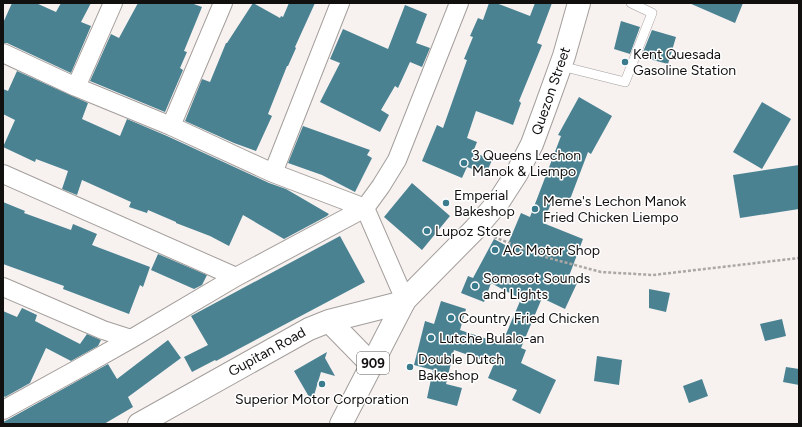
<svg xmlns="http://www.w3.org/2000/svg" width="802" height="427" font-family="Figtree,sans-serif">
<rect width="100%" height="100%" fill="#f7f2f0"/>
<!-- building -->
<path fill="#4a8292" d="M12,3H36L56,12L61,3H91L81,22L91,26L71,73L7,43H3V23Z
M138,3H191L202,7L184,51L187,52L180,68L183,70L165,112L90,81L111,34L119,38Z
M253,3L280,18L281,16L283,17L289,3H315L295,47L296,48L288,66H287L268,114L272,116L256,151L234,143L185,121L202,79L210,82L226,43H227Z
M489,3H496L530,16L535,3H552L537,43L542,45L519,101L521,103L513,125L476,111L467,138L477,142L473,152L492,160L486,174L467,167L462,178L422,161L437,125L443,128L467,60L464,59L473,37L470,36L478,18L483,20Z
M689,3H743L735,23Z
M405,5L427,14L416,43L430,48L422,67L410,62L398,88L395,86L381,110L389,115L380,132L320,102L340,63L330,59L343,29L388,49Z
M621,21L640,27L630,54L614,49Z
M652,30L676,37L668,64L641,57Z
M17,71L88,103L82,119L120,136L127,119L167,136L269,183L286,189L329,214L327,216L284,239L243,215L229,246L210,236L176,223V222L148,210L147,213L129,207L131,202L82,180L77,195L62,189L68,171L36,159L35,162L3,147L15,120L3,114V89L8,91Z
M579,97L612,116L591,154L588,152L569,202L554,196L543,223L583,239L569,276L578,281L565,309L542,298L521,348L526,350L521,363L556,380L540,414L512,400L517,390L488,378L494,364L454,350L446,384L462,388L457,406L427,398L433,370L414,365L425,321L434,324L441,301L466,309L460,330L502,344L503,341L521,299L491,283L484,302L461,293L468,276L473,278L494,239L507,246L521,213L530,217L561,136L558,135Z
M762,102L791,119L762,169L733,152Z
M303,126L370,150L367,155L372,158L355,192L322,175L288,163Z
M799,165V209L740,218L733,175Z
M412,183L450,216L422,250L384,217Z
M3,202L25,211L24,213L71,230L73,224L97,234L92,245L150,267L143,287L140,285L129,314L63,289L64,286L3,264Z
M340,236L365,282L216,361L215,360L192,372L184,357L208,345L191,316Z
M158,254L207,275L202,285L194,289L151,270Z
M649,289L670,293L666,312L649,308Z
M22,308L37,315L35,321L80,344L87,334L101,340L98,346L71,361L46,348L30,383L5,397L3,395V311L17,317Z
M782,319L786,336L765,341L760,324Z
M168,340L181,358L128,397L133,407L104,424H3V422L9,419L108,364L117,379Z
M327,352L325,358L335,376L321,372L312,402L294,371Z
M597,356L622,360L619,385L594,381Z
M786,367L799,369V385L783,382Z
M702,379L708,396L689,403L683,386Z"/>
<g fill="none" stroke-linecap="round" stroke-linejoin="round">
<defs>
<path id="service" d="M561,66L625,82L652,13L631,3"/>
<path id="minor" d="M3,53L76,87L171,126L273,173L365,208L405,300
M76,87L113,3
M171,126L223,3
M273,173L340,3
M3,174L236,277
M3,287L103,330L131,339
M3,410L76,370L131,339L236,277L365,208L381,186L397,160L459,3"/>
<path id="secondary" d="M329,321L372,365
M139,424L309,329L329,321L404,302"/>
<path id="trunk" d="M341,424L405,300L475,229L499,201L517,173L532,144L546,106L564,56L579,3"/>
</defs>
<!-- service casing -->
<use href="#service" stroke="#a39e9b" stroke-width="10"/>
<!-- minor casing -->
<use href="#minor" stroke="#a39e9b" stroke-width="20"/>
<!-- secondary casing -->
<use href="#secondary" stroke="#a39e9b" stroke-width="24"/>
<!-- trunk casing -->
<use href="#trunk" stroke="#a39e9b" stroke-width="24"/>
<!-- path -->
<path stroke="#aaa7a5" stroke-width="2.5" stroke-dasharray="3 2" stroke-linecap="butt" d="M494,237L545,257L601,272L653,275L799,258"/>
<!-- service -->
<use href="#service" stroke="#fff" stroke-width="9"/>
<!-- minor -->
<use href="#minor" stroke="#fff" stroke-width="18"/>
<!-- secondary -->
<use href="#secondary" stroke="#fff" stroke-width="22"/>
<!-- trunk -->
<use href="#trunk" stroke="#fff" stroke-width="22"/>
</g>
<!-- markers -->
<g fill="#3a7b8d" stroke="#fff" stroke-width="1.5">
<circle cx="625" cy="62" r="4"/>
<circle cx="464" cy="163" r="4"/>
<circle cx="446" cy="203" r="4"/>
<circle cx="535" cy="209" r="4"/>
<circle cx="427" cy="231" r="4"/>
<circle cx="495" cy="250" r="4"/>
<circle cx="475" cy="286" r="4"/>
<circle cx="451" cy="318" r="4"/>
<circle cx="431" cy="338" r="4"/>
<circle cx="410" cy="367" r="4"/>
<circle cx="322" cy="384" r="4"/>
</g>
<g text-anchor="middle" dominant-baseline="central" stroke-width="3" stroke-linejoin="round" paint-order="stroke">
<!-- shield labels -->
<rect fill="#fff" stroke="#585857" stroke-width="1" x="357" y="352" width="32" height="22" rx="3"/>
<g font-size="13" font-weight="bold" fill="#11100f">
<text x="373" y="363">909</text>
</g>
<!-- poi labels -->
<g font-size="14" fill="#11100f" stroke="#fff" text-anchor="start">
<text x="633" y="54">Kent Quesada<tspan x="633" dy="16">Gasoline Station</tspan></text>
<text x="472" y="155">3 Queens Lechon<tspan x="472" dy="16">Manok &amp; Liempo</tspan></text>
<text x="454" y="195">Emperial<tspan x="454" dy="16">Bakeshop</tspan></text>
<text x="543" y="201">Meme's Lechon Manok<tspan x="543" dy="16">Fried Chicken Liempo</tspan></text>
<text x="435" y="231">Lupoz Store</text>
<text x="503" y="250">AC Motor Shop</text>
<text x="483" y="278">Somosot Sounds<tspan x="483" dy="16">and Lights</tspan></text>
<text x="459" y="318">Country Fried Chicken</text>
<text x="439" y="338">Lutche Bulalo-an</text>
<text x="418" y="359">Double Dutch<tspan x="418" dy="16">Bakeshop</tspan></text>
<text x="322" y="399" text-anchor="middle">Superior Motor Corporation</text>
</g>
<!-- street labels -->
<g font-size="14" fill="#11100f" stroke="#fff">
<text transform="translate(551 91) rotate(-71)">Quezon Street</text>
<text transform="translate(267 352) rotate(-29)">Gupitan Road</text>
</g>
</g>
<!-- border -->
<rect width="802" height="427" fill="none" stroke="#11100f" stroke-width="8"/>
</svg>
